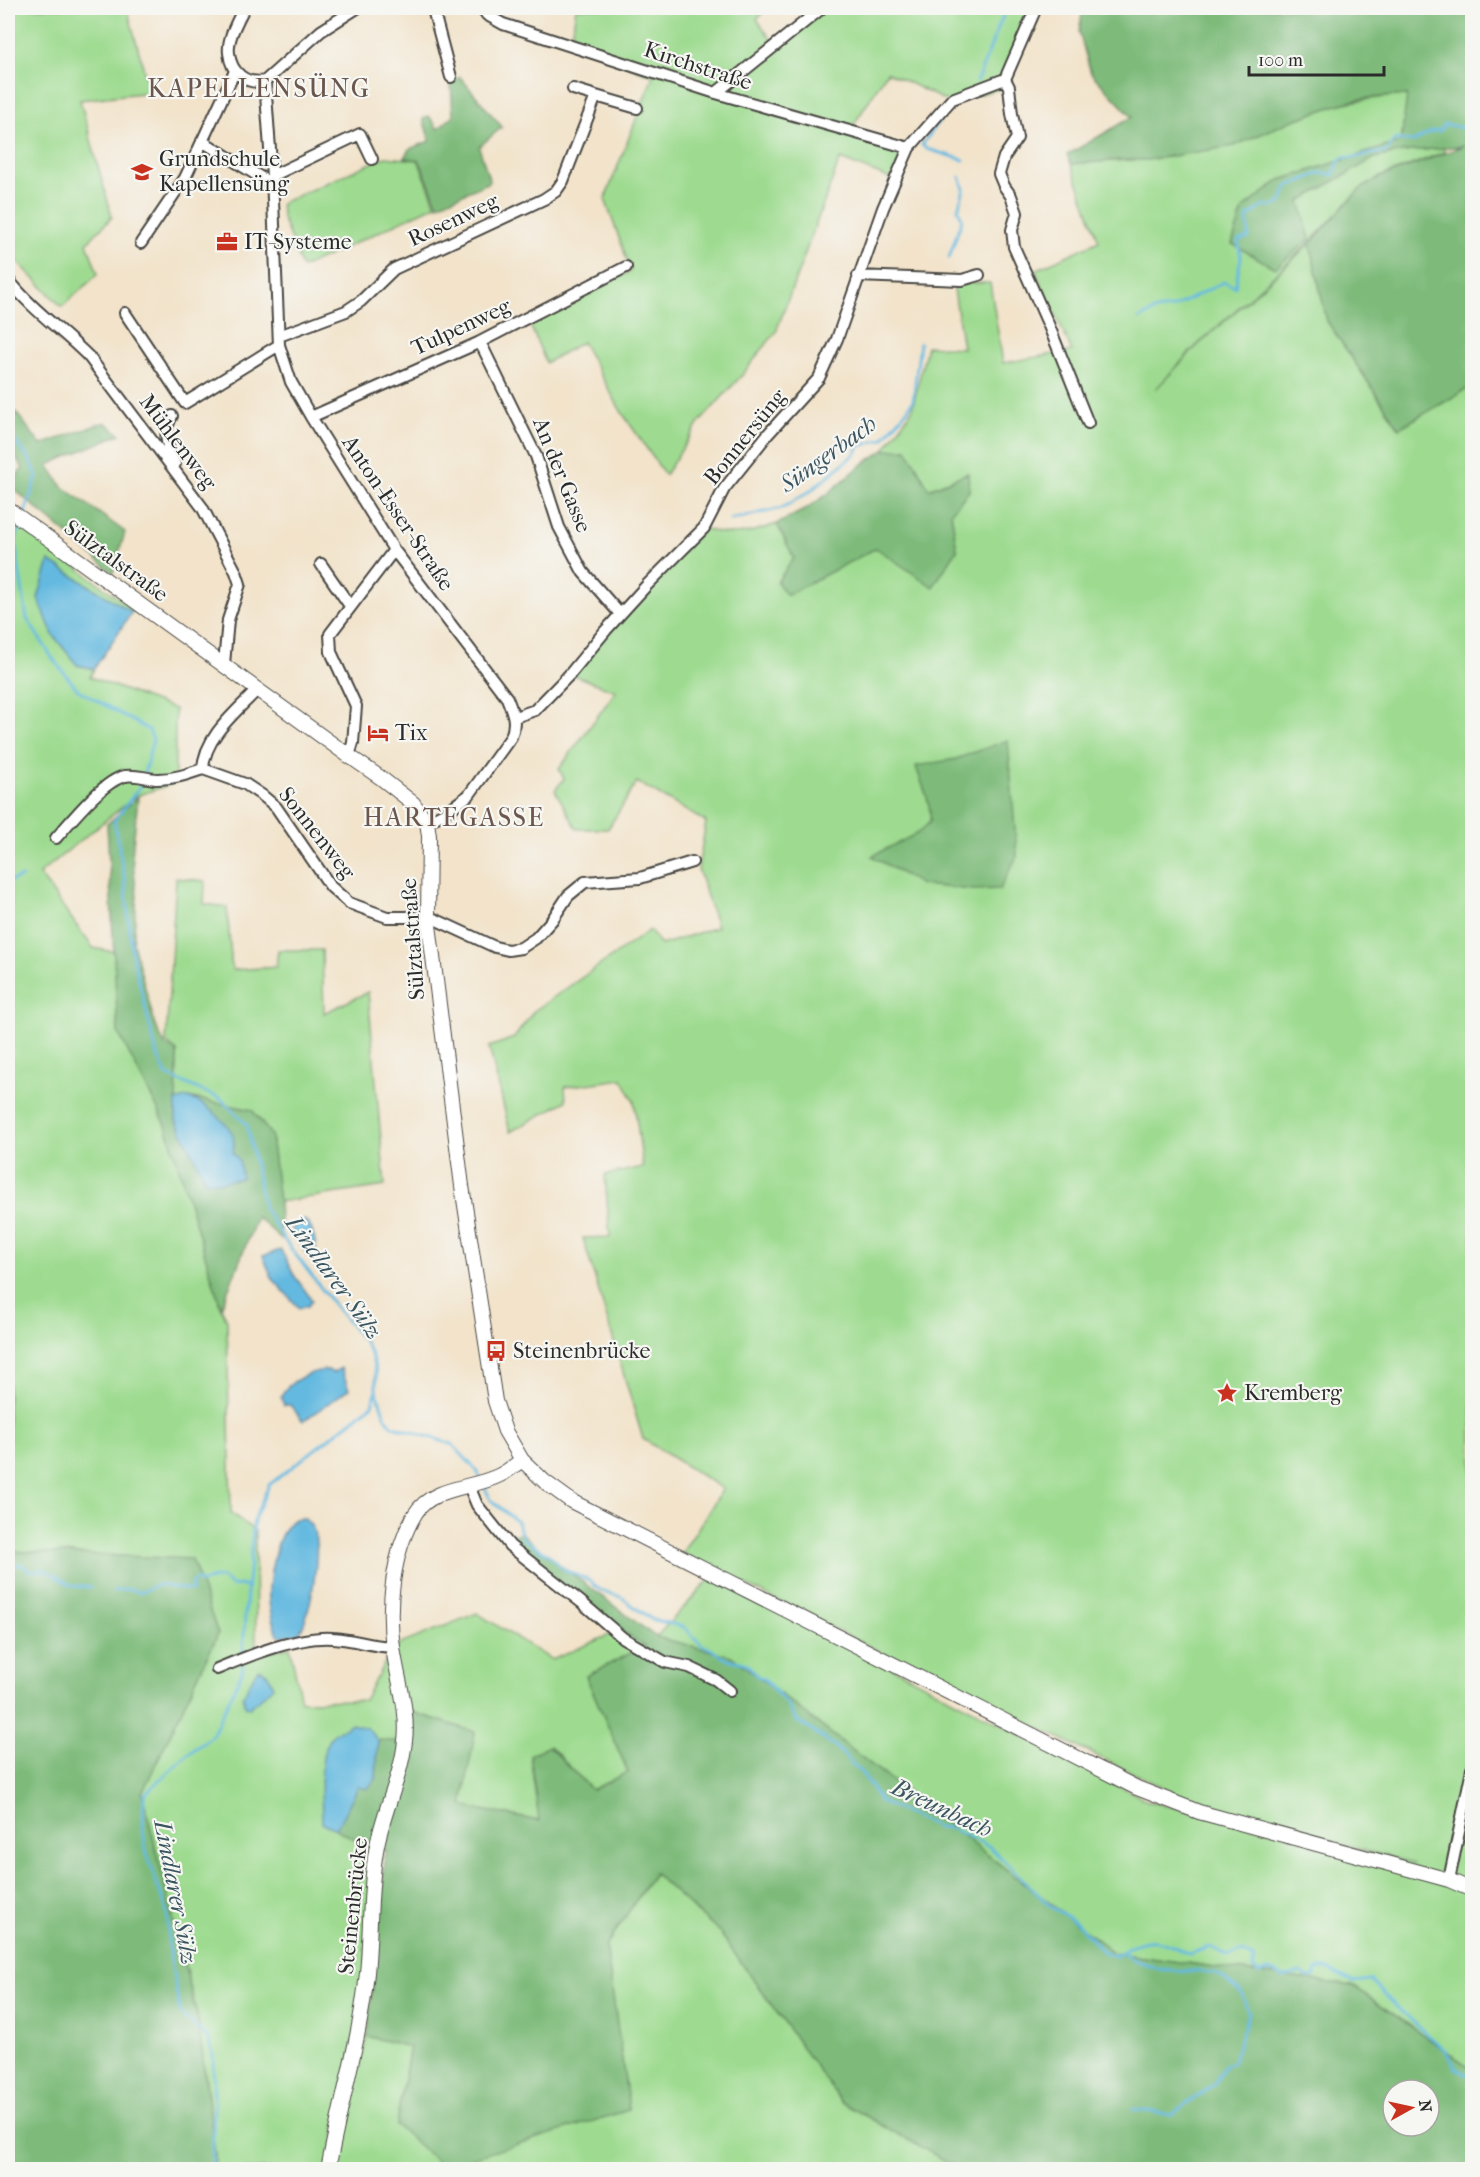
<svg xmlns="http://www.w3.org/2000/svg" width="1480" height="2177" font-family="'IM FELL French Canon',serif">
<rect width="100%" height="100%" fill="#f6f6f2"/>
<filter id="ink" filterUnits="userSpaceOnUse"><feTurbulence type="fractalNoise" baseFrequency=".0167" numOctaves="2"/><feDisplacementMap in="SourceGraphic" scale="12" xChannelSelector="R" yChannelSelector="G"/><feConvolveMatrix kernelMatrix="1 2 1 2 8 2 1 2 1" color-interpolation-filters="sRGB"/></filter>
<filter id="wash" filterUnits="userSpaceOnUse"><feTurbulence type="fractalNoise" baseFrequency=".008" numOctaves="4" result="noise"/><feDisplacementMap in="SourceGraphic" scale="24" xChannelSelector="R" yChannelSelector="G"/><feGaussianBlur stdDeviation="1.35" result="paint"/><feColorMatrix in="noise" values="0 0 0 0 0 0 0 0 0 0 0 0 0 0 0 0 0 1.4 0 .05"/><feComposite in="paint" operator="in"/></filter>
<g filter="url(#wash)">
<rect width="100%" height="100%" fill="#f2e3ca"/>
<!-- green -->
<path fill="#9edb90" stroke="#64835e" stroke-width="1.5" d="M8,8H127L150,92L80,100L112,217L87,243L98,274L62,307L8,252Z
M576,8H767L757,19L775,45L805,20L796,8H1033L1000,89L948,102L887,72L848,134L905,151L891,179L840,159L776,332L742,375L699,423L665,475L621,411L582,342L546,363L529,322L631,271L605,199L653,76L571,42Z
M1408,94L1401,142L1280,180L1300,201L1374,158L1402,152L1444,148V152L1380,177L1359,190L1310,242L1192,350L1155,390L1195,348L1310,244L1327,321L1399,428L1469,388L1472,367V2069L1353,1986L1114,1953L731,1656L656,1637L714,1575L1150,1802L1414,1864L1198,1804L923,1673L682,1553L723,1489L643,1439L583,1238L610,1237L605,1175L643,1167L634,1101L622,1079L565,1087L566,1101L510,1132L489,1047L514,1038L534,1011L650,930L661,945L717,927L698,869L706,822L637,782L608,829H577L555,790L564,779L559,769L616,691L570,674L704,528C730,539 751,533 777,524L794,558L777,582L787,594L876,548L957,550L951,512L969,491L967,473L929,489L907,449L884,450L912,410L927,346L963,348L953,283H990L1003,363L1072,351L1035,270L1099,241L1071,164L1171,157L1337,105C1360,99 1384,98 1408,94Z
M385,157L418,160L436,205L302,268L282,217L281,203Z
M8,526L30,532L134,610L132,612L49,562L77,665L94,669L90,677L175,709V783L136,796L39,874L93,948L114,952L118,1032L166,1125L221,1308L227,1320L231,1513L255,1531L256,1654L290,1647L301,1701L364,1700L393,1647L477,1613L552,1660L620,1630L646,1645L586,1676L628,1772L592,1790L550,1746L539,1821L461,1806L475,1732L412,1712L410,1743L378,1740L367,1728L322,1822L376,1850L367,1974L328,2169H214L215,2154L198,2019L142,1793L218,1634L192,1560L8,1551Z
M176,878L205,881L204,904L227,907L232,970L276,967L278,950H322L324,1013L368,992L385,1186L279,1202L271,1135L252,1110L192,1098H186L176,1101L177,1051L166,1042Z
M654,1873L720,1933L841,2102L960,2169L333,2170L367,2036L410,2047L396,2125L629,2110L606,1946Z"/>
<!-- forest -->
<path fill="#7ebb7a" stroke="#547352" stroke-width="1.5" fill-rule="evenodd" d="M1083,8H1472V367L1469,388L1399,428L1327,321L1310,244L1359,190L1381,177L1464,146L1402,152L1374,158L1300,201L1310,239L1275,268L1232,244L1243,209L1280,180L1401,142L1407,95L1359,99L1337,105L1291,121L1234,146L1147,160H1119L1071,164L1067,155L1132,117L1091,73L1079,32Z
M460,77L502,127L479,147L490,182L438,205L419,160L404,158L409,149L430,141L423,119L429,116L438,129L453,116L451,83Z
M8,402L41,445L105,422L120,434L48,465L62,486L125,532L113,573L9,485L23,468L8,446Z
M907,449L929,489L968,473L969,491L951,512L957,550L933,587L876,548L787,595L777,582L794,558L777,524L804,510L826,495L864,463L884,450Z
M1008,740L1017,856L1000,889L974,890L921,885L872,856L918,833L930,822C932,802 921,784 916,766L956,759Z
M138,797L132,855L137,896L133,943L155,1025L165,1045L177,1051L176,1120L221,1182L242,1177L233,1153L234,1142L210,1110L192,1098L252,1110L271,1135L279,1202L281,1239L257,1217L221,1308L166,1125L118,1032L107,824Z
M522,1533L536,1547L656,1637L731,1656L1114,1953L1353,1986L1472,2069V2169H960L841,2102L720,1933L654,1873L606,1946L629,2110L443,2167L396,2125L410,2047L367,2036L386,1850H376L336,1829L358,1787L376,1779L378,1740L410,1743L412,1712L475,1732L462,1806L539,1821L530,1755L549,1746L592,1790L628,1772L586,1676L645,1646L620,1630L519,1550L508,1536ZM1393,2090H1429V2126H1393Z
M8,1551L192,1559L218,1634L142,1793L198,2019L215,2154L214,2169H8Z"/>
<!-- water -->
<path fill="#64b9e0" stroke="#487286" stroke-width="1.5" d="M49,561L132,612L94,669L77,665L53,635L38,598Z
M186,1098C201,1099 225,1120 232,1133C235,1139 234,1147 233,1153L239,1160L242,1178L221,1182L206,1181L176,1120V1101Z
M305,1220C313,1227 318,1246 315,1257L312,1258L308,1256L291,1228Z
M281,1250L294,1275L312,1300L308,1306L299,1308L272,1278L263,1256Z
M341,1368L349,1389L303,1421L290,1405H284L281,1397C286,1382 314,1369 329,1370L332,1373Z
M304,1518C307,1522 312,1525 313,1529C322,1549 311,1615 299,1633L279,1637C274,1627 270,1613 269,1601C268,1582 275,1529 295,1519C298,1518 301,1519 304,1518Z
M260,1669L268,1674L273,1687L250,1707L245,1706L243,1696L257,1670Z
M351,1724L367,1728L378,1740L376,1779L367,1789L358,1787L336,1829L322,1823C322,1802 318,1759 328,1741C332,1733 344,1728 351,1724Z"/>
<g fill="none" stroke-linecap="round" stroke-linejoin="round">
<!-- stream -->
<path stroke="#64b9e0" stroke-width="3" d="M977,81L1006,8
M940,120L922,145L927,149L964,160
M949,258L962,219L958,209L964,189L960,177
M1139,319L1156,310L1172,308L1224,282L1235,287L1241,258L1238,241L1249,237L1247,217L1264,206H1273L1281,203L1287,187L1320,173L1333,175L1340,160L1343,157C1358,160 1371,152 1386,152L1395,139L1413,142L1433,131H1440L1444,124L1472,130
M8,432L30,460L37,476L24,516
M730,520L782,508L809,492L856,453L859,446L883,439L908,409L913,400L920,343
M21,525L16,538V550L27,619L53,659L78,690L149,730L153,740L144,774
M142,781L140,787L114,821L125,881L132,953L156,1051L166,1075L221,1099L247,1125L264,1208L286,1242L337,1309L364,1341L371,1354L376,1372V1392L372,1405L269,1485L254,1519L245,1614L243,1654
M8,882L22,877
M377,1392L385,1417L393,1426L452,1444L477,1471L480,1477
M484,1486L491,1500L517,1522L523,1538L550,1556L563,1569L590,1581L600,1590L621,1597L651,1619L684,1627L702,1645L715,1651L724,1658L747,1664L757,1676L764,1679L786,1703L796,1720L835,1746L864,1776L881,1802L938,1827L950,1828L990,1847L1050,1906L1076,1922L1103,1952L1117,1956C1146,1933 1159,1939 1189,1954L1210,1947L1229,1956L1241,1952L1254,1958L1253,1968L1259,1973L1269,1971L1283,1977L1300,1973L1309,1978L1315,1977L1316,1971L1319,1969H1327L1354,1982L1371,1980L1393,2004L1445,2050L1456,2068L1465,2074L1472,2075
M8,1566L20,1564L30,1571L46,1570L72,1586L91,1587
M113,1591L129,1589L141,1592L158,1585L192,1590V1583L197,1579L201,1583L214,1578H222L232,1586L239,1585L247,1587
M1121,1952L1130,1958L1158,1969L1215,1973L1240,1991L1249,2013L1232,2063L1226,2064L1214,2084L1172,2115L1133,2109
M212,2170L214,2105L213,2053L207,2037L180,2013L169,1949L167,1912L146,1851L143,1830L144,1795L188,1754L212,1736L242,1672L243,1661"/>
</g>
</g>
<g filter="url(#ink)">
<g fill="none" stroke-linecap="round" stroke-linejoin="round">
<defs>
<path id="minor" d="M244,8C238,20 227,39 229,53C231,73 246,85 265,81L321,31L357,8
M436,8L434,13L451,77
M482,8L487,15L503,24L716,93L909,148
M1005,79L1009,87L1012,114L1017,138L1004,157L999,174L1004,186L1011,196L1017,213L1012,230L1014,247L1049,326L1088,423
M265,81L272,176L279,345L291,382L311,417L394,550L507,698C513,713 517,722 511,737L469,795L446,812L427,822
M573,89L596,96
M716,93L822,8
M202,141L273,185
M272,176L360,134L372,159
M141,243L185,178L235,71
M858,276L962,280L979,275
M8,279C31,309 62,330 89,357L202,507L236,572L240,584L228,620L224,664
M125,313L185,403L279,345
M279,336L346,311L361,301L394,269L544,199L556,191L563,181L596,96L637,108
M478,343L483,348L536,456L559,527L583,572L620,614
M172,416C162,432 167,447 175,464
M311,417L478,343L626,267
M321,564L350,606
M515,717L535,710L570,674L606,630L647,585L704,528L724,489L768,434L819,378L837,339L883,208L909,148L952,99L1005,79L1036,8
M349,756L353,743L356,706L331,652L330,634L394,550
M203,769L245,784L263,796L276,807L331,887L349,903L387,917H428
M203,769C204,737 237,711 258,689
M56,838C71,821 104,780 125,776C136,774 147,779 158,779C174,779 188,774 203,769
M428,916L495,947L508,950L521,948L536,938L552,920L568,896L585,882L640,878L692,862
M469,1486L477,1505L510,1546L581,1602L623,1638L665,1662L689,1667L716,1680L730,1691
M217,1669C248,1656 300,1635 333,1638C353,1639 373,1647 393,1647
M1449,1880L1472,1769"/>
<path id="major" d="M8,509L349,756L381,778L413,803L427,822L429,836L428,917L462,1186L495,1401L505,1431L522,1460L545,1482L571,1501L1137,1788L1199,1812L1449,1880L1472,1890
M328,2170C340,2104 360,2039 367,1973C371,1933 369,1891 376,1851C382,1813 401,1779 405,1741C409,1710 397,1678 393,1647C387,1605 393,1551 415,1514C432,1486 473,1489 500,1475C508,1471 515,1465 522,1460"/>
</defs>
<!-- minor casing -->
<use href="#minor" stroke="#494743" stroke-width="14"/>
<!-- major casing -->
<use href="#major" stroke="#494743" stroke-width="16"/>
<!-- minor -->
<use href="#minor" stroke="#fff" stroke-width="10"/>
<!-- major -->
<use href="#major" stroke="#fff" stroke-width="14"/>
</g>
</g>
<!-- icons -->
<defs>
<symbol id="school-bare" viewBox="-9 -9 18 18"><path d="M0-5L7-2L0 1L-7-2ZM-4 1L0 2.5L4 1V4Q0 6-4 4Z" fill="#c8321e" stroke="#f6f6f2" stroke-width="2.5" paint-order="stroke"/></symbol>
<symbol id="office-bare" viewBox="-9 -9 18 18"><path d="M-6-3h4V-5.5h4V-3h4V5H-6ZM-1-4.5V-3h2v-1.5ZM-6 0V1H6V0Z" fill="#c8321e" stroke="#f6f6f2" stroke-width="2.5" paint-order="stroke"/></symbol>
<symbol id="hotel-bare" viewBox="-9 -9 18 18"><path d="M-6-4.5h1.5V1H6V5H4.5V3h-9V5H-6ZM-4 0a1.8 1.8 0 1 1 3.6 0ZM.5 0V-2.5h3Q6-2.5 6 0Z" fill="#c8321e" stroke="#f6f6f2" stroke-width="2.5" paint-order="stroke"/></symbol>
<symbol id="bus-bare" viewBox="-9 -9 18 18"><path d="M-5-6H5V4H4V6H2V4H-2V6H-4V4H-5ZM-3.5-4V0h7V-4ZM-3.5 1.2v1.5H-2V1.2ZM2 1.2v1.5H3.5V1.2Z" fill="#c8321e" stroke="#f6f6f2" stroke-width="2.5" paint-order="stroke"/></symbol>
<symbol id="sight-bare" viewBox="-9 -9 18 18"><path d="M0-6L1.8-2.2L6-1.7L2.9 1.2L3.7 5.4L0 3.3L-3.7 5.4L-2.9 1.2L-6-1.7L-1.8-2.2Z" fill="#c8321e" stroke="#f6f6f2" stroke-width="2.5" paint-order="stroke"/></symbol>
</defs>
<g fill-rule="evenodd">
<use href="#school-bare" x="127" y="157" width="30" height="30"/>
<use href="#office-bare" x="212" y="227" width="30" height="30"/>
<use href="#hotel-bare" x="363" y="718" width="30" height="30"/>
<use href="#bus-bare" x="481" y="1336" width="30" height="30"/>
<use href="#sight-bare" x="1212" y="1378" width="30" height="30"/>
</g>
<g text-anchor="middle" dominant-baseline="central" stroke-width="4.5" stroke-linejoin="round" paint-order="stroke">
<!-- street labels -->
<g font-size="22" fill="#2b2b2b" stroke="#f6f6f2">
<text transform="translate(698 66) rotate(18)">Kirchstraße</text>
<text transform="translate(453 220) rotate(-25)">Rosenweg</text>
<text transform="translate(461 327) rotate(-25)">Tulpenweg</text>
<text transform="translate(745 437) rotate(-51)">Bonnersüng</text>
<text transform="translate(178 442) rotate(53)">Mühlenweg</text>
<text transform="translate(562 475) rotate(68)">An der Gasse</text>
<text transform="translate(398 513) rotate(56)">Anton-Esser-Straße</text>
<text transform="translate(116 561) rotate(36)">Sülztalstraße</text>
<text transform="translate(317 833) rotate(52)">Sonnenweg</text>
<text transform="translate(413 939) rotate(-94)">Sülztalstraße</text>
<text transform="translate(353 1906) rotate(-84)">Steinenbrücke</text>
</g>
<!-- poi labels -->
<g font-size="22" fill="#2b2b2b" stroke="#f6f6f2" text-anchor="start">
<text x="159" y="159">Grundschule<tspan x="159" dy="25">Kapellensüng</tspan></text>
<text x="244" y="242">IT-Systeme</text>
<text x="395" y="733">Tix</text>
<text x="513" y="1351">Steinenbrücke</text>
<text x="1244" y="1393">Kremberg</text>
</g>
<!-- water labels -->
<g font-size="24" font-style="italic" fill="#3c5661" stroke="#f6f6f2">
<text transform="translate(828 454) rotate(-36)">Süngerbach</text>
<text transform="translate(334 1277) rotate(54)">Lindlarer Sülz</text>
<text transform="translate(942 1808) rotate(25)">Breunbach</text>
<text transform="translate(176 1892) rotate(79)">Lindlarer Sülz</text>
</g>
<!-- quarter labels -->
<g font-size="26" letter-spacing="1.5" fill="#6b574e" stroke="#f6f6f2">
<text x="259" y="88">KAPELLENSÜNG</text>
<text x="454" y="817">HARTEGASSE</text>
</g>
</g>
<!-- margin -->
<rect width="1480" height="2177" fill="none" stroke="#f6f6f2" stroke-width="30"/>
<!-- north arrow -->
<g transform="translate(1411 2108) rotate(82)"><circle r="28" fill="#f6f6f2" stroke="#a5a5a2" stroke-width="1.5"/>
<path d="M0-4.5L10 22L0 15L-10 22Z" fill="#c8321e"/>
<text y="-9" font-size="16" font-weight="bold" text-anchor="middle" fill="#2b2b2b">N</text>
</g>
<!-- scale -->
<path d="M1249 66v9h135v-9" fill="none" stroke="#2b2b2b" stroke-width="3"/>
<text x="1258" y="66" font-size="18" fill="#2b2b2b" stroke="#f6f6f2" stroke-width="4.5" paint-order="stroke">100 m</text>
</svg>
